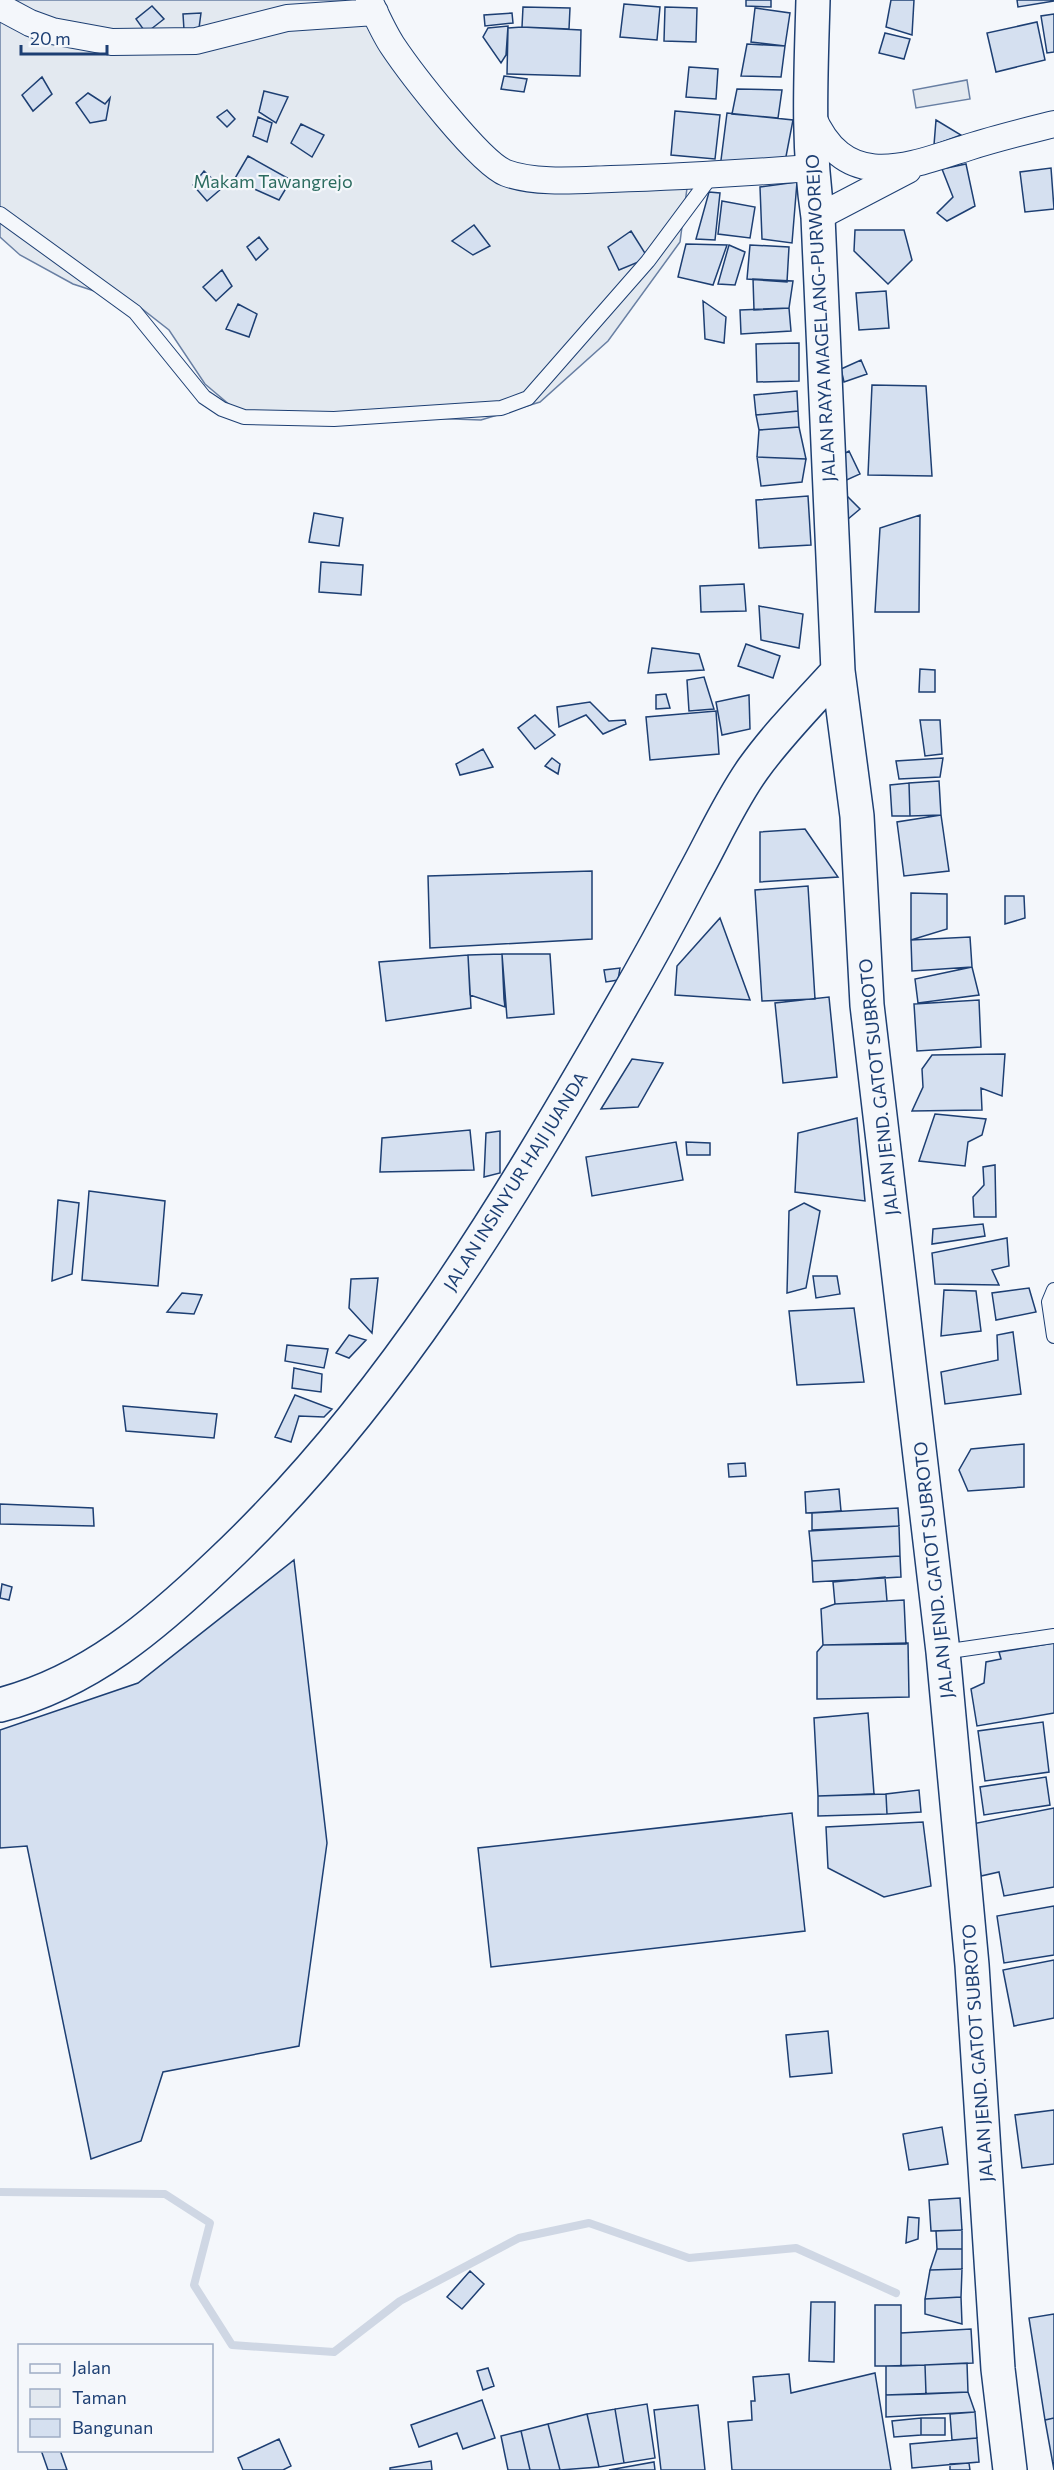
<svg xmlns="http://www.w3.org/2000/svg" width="1054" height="2470" font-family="Commissioner,sans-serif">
<rect width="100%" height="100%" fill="#f4f7fb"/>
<!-- green -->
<path fill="#e3e9f0" stroke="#687fa3" stroke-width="1.5" d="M0,0H378L381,20L512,185L687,188L680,242L608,341L540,402L481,420L237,411L205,384L169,330L137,305L73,284L20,255L0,237Z
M967,80L970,99L916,108L913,90Z"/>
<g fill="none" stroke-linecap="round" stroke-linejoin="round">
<!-- stream -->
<path stroke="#cfd7e4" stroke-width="8" d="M0,2192L165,2194L210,2223L194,2285L232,2345L334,2352L400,2301L519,2238L589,2223L689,2258L796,2248L896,2293"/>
</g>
<!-- building -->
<path fill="#d5e0f0" stroke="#1d3f73" stroke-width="1.5" d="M746,0H771V7L746,6Z
M891,0H914L912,35L886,27Z
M1017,0H1054V1L1018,7Z
M624,4L660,7L657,40L620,37Z
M152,6L164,19L146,33L136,19Z
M523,7L570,8L569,29L522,27Z
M665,7L697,8L696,42L664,41Z
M755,8L790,13L785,46L751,42Z
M201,13L199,28L184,30L183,14Z
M512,13L513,23L485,26L484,15Z
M1054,14V52L1047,53L1041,16Z
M1037,22L1045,60L996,72L987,33Z
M508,26L506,55L501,63L483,37L488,28Z
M522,27L581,30L580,76L507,74L508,28Z
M885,33L910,39L904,59L879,53Z
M747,44L785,46L781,77L741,76Z
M689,67L718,69L716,99L686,97Z
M504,76L527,79L524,92L501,89Z
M42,77L52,94L33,111L22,95Z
M737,89L782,90L778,118L732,114Z
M264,91L288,97L276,123L259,112Z
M88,93L105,104L110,98L106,120L90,123L76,103Z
M227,110L235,119L227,127L217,117Z
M675,111L720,115L715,159L671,155Z
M727,113L793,120L784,167L720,168Z
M258,117L272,123L267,142L253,136Z
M936,120L961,135L934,145Z
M301,124L324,135L312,157L291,143Z
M248,156L291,180L279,200L234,180Z
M966,164L975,206L947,221L937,213L953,197L942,169Z
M1051,168L1054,209L1025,212L1020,172Z
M204,171L222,188L207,201L193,185Z
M797,182L792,243L762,239L760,187Z
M709,192L720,193L715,240L696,239Z
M722,201L755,207L750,238L718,234Z
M474,225L490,246L473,255L452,241Z
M855,230H904L912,260L888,284L854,251Z
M631,231L648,258L619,270L608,247Z
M259,237L268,249L256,260L247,247Z
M686,244L727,245L713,285L678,277Z
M729,245L745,252L735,285L718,284Z
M750,245L789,247L787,282L747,279Z
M222,270L232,286L216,301L203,287Z
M753,279L793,281L789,308L754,310Z
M886,291L889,328L859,330L856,293Z
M703,301L726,317L724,343L705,339Z
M238,304L257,314L249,337L226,329Z
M789,308L791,331L741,334L740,310Z
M799,343V381L757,382L756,344Z
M861,360L867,374L844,382L841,369Z
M872,385L926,386L932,476L868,475Z
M797,391L798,411L756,415L754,395Z
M798,411L799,427L759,430L756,415Z
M799,427L806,459L757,457L759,430Z
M849,451L860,474L840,483L834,459Z
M757,457L806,459L802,482L761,486Z
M845,494L860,509L848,519Z
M808,496L811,545L759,548L756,500Z
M314,513L343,518L339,546L309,542Z
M920,515L919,612H875L880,528Z
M321,562L363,565L361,595L319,592Z
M744,584L746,611L701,612L700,586Z
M759,606L803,614L799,648L761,640Z
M746,644L780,656L773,678L738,666Z
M652,648L699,654L704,670L648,673Z
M920,669L935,670V692H919Z
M704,677L714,709L689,711L687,680Z
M666,694L670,708L656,709V695Z
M749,695L750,729L722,735L716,702Z
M590,702L609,721L625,720L626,724L603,734L586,715L559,727L557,707Z
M716,711L719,754L650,760L646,717Z
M535,715L555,735L535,749L518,728Z
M920,720H940L942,754L925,756Z
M483,749L493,767L460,775L456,764Z
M552,758L560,764L558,774L545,766Z
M943,758L940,777L899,779L896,761Z
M939,781L941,815L910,816L909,783Z
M909,783L910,816H892L890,785Z
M941,815L949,871L904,876L897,822Z
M805,829L838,877L760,882V832Z
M592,871V939L430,948L428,876Z
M808,886L815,999L762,1001L755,890Z
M911,893L947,894V929L911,940Z
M1005,896H1024L1025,918L1005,924Z
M720,918L750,1000L675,995L677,966Z
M970,937L972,967L912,971L911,940Z
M502,954H550L554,1014L507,1018Z
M502,954L504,999L505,1007L470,995L468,955Z
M468,955L471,1008L386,1021L379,962Z
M972,967L979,995L918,1003L915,979Z
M620,968L618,980L606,982L604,970Z
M829,997L837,1077L783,1083L775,1003Z
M979,1000L981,1047L917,1051L914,1004Z
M1005,1054L1002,1096L981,1088L982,1110L912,1111L923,1087L922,1069L932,1055Z
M632,1059L663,1063L638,1107L601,1109Z
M935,1114L986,1119L982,1135L968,1142L965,1166L919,1161Z
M857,1118L865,1201L795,1192L798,1133Z
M470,1130L474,1170L380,1172L382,1138Z
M500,1131V1173L484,1177L486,1133Z
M676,1142L683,1180L592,1196L586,1157Z
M686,1142L710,1143V1155H687Z
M995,1165L996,1217H974L973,1197L984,1185L983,1167Z
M89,1191L165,1201L158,1286L82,1280Z
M58,1200L79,1203L72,1274L52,1281Z
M804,1203L820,1211L806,1288L787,1293L789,1211Z
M983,1224L985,1236L932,1244L933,1229Z
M1007,1238L1009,1266L992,1270L999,1285L935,1284L932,1253Z
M813,1276H837L840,1294L816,1298Z
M378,1278L372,1333L349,1308L351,1279Z
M1029,1288L1036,1312L996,1320L992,1293Z
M944,1290L976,1291L981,1331L941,1336Z
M182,1293L202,1295L194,1314L167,1312Z
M854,1308L864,1382L797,1385L789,1311Z
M1013,1332L1021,1394L945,1404L941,1372L998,1360L997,1335Z
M349,1335L366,1340L349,1358L336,1353Z
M287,1345L328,1349L324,1368L285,1361Z
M294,1368L322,1374L321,1392L292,1388Z
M295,1395L332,1409L324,1417L299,1416L291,1442L275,1437Z
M123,1406L217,1414L214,1438L126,1431Z
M1024,1444V1487L968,1491L959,1470L971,1449Z
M745,1463L746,1476L729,1477L728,1464Z
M839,1489L841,1511L806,1513L805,1492Z
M0,1504L93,1508L94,1526L0,1524Z
M898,1508L899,1526L812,1530V1513Z
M899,1526L900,1556L812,1561L809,1531Z
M900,1556L901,1577L813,1582L812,1561Z
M294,1560L327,1843L299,2046L163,2072L141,2141L91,2159L27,1846L0,1848V1730L138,1683Z
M885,1577L887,1601L835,1604L833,1582Z
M2,1584L12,1587L9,1600L0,1598Z
M904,1600L906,1644L823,1645L821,1609L835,1604Z
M908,1643L909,1697L817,1699V1652L823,1645Z
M1054,1643V1713L977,1726L971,1689L984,1683L986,1662L1001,1659L999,1652Z
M868,1713L874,1794L818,1796L814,1718Z
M1043,1722L1049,1772L985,1781L978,1731Z
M1046,1777L1050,1805L984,1815L980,1787Z
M919,1790L921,1812L887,1814L886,1794Z
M886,1794L887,1814L818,1816V1796Z
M1054,1808V1887L1004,1896L999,1872L981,1876L972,1824Z
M792,1813L805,1931L491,1967L478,1848Z
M923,1822L931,1886L884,1897L828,1868L826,1827Z
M1054,1906V1955L1004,1963L997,1916Z
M1054,1960V2018L1014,2026L1003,1970Z
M828,2031L832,2073L790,2077L786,2035Z
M1054,2110V2164L1022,2168L1015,2115Z
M942,2127L948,2164L909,2170L903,2134Z
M960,2198L962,2230L931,2231L929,2200Z
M908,2217L919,2218L918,2239L906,2243Z
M962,2230V2249H937L936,2231Z
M937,2249H962V2269L930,2270Z
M962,2269L961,2297L925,2299L930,2270Z
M470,2271L484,2284L462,2309L447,2297Z
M961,2297L962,2324L925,2314V2299Z
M811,2302H835L834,2362L809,2361Z
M875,2305H901V2366H875Z
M1054,2314V2418L1045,2420L1029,2318Z
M971,2329L973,2363L901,2366V2333Z
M967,2363L968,2392L926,2394L925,2365Z
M925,2365L926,2394L886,2395V2366Z
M488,2368L494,2386L483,2390L477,2371Z
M875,2373L891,2470H732L728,2422L752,2420L751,2401H755L753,2377L789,2374L791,2393Z
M968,2392L975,2412L886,2417V2395Z
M482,2400L495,2438L463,2449L457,2433L419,2447L411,2425Z
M647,2404L655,2458L624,2463L615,2409Z
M698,2405L705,2470H661L654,2410Z
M615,2409L624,2463L599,2467L587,2414Z
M975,2412L977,2438L952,2440L950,2414Z
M587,2414L599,2467L560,2470L548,2424Z
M921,2418V2435L894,2437L892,2421Z
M921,2418H945V2435H921Z
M1054,2418V2470L1045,2420Z
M548,2424L560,2470H530L521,2431Z
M521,2431L530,2470H508L501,2436Z
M977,2438L979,2462L912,2468L910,2444Z
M279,2439L291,2466L283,2470H243L238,2458Z
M41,2450H60L67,2470H48Z
M431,2461L432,2470H390V2468Z
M654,2462L655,2470H609Z
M969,2463L970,2470H950V2464Z"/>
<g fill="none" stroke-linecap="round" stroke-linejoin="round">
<defs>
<path id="lane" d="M0,214L135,312L204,397L222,409L244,417L334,419L501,408L528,398L648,261L712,175
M1054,1290L1049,1302L1054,1336
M943,1652L1054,1636"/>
<path id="street" d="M369,0C376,15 383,31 392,45C410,72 480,163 506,173C535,184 580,180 611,179C678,177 744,173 811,168
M0,7L30,23L52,31L112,42L196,41L287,18L375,12
M812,115C845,193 906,167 969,147C997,138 1026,131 1054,124
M818,217L908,170"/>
<path id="primary" d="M813,0C811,73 807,144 818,217L838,671L857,816L867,1005L943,1652L972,1965L998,2369L1010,2470
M0,1705C89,1682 155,1625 220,1563C389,1404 506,1206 621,1007C646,964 670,920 693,876C713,840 729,803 753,769C778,734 809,703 838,671"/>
</defs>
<!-- lane casing -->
<use href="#lane" stroke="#1d3f73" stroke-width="16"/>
<!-- street casing -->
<use href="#street" stroke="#1d3f73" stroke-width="28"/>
<!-- primary casing -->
<use href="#primary" stroke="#1d3f73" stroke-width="36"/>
<!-- lane -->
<use href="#lane" stroke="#f4f7fb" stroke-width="14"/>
<!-- street -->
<use href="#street" stroke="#f4f7fb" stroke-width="26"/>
<!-- primary -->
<use href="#primary" stroke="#f4f7fb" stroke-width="33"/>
</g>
<g text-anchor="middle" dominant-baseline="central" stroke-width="4.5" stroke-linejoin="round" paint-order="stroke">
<!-- park labels -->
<g font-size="18" fill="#2c6c60" stroke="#f4f7fb">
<text x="273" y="181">Makam Tawangrejo</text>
</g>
<!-- street labels -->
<g font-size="18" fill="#1d3f73" stroke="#f4f7fb">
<text transform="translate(820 318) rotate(-93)">JALAN RAYA MAGELANG-PURWOREJO</text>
<text transform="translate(878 1087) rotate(-96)">JALAN JEND. GATOT SUBROTO</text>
<text transform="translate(515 1181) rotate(-58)">JALAN INSINYUR HAJI JUANDA</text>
<text transform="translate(933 1570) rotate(-96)">JALAN JEND. GATOT SUBROTO</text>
<text transform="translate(977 2053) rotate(-94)">JALAN JEND. GATOT SUBROTO</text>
</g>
</g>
<!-- legend -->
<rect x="18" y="2344" width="195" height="108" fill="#f4f7fb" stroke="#9eadc5" stroke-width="1.5"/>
<rect x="30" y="2364" width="30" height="9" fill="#f4f7fb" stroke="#9eadc5" stroke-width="1.5"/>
<text x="72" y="2374" font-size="18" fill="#1d3f73">Jalan</text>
<rect x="30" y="2389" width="30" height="18" fill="#e3e9f0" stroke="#9eadc5" stroke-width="1.5"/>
<text x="72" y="2404" font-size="18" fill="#1d3f73">Taman</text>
<rect x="30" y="2419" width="30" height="18" fill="#d5e0f0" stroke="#9eadc5" stroke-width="1.5"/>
<text x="72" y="2434" font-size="18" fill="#1d3f73">Bangunan</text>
<!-- scale -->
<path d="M21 45v9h86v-9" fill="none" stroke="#1d3f73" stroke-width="3"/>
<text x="30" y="45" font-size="18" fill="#1d3f73" stroke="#f4f7fb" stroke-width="4.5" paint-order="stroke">20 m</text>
</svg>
